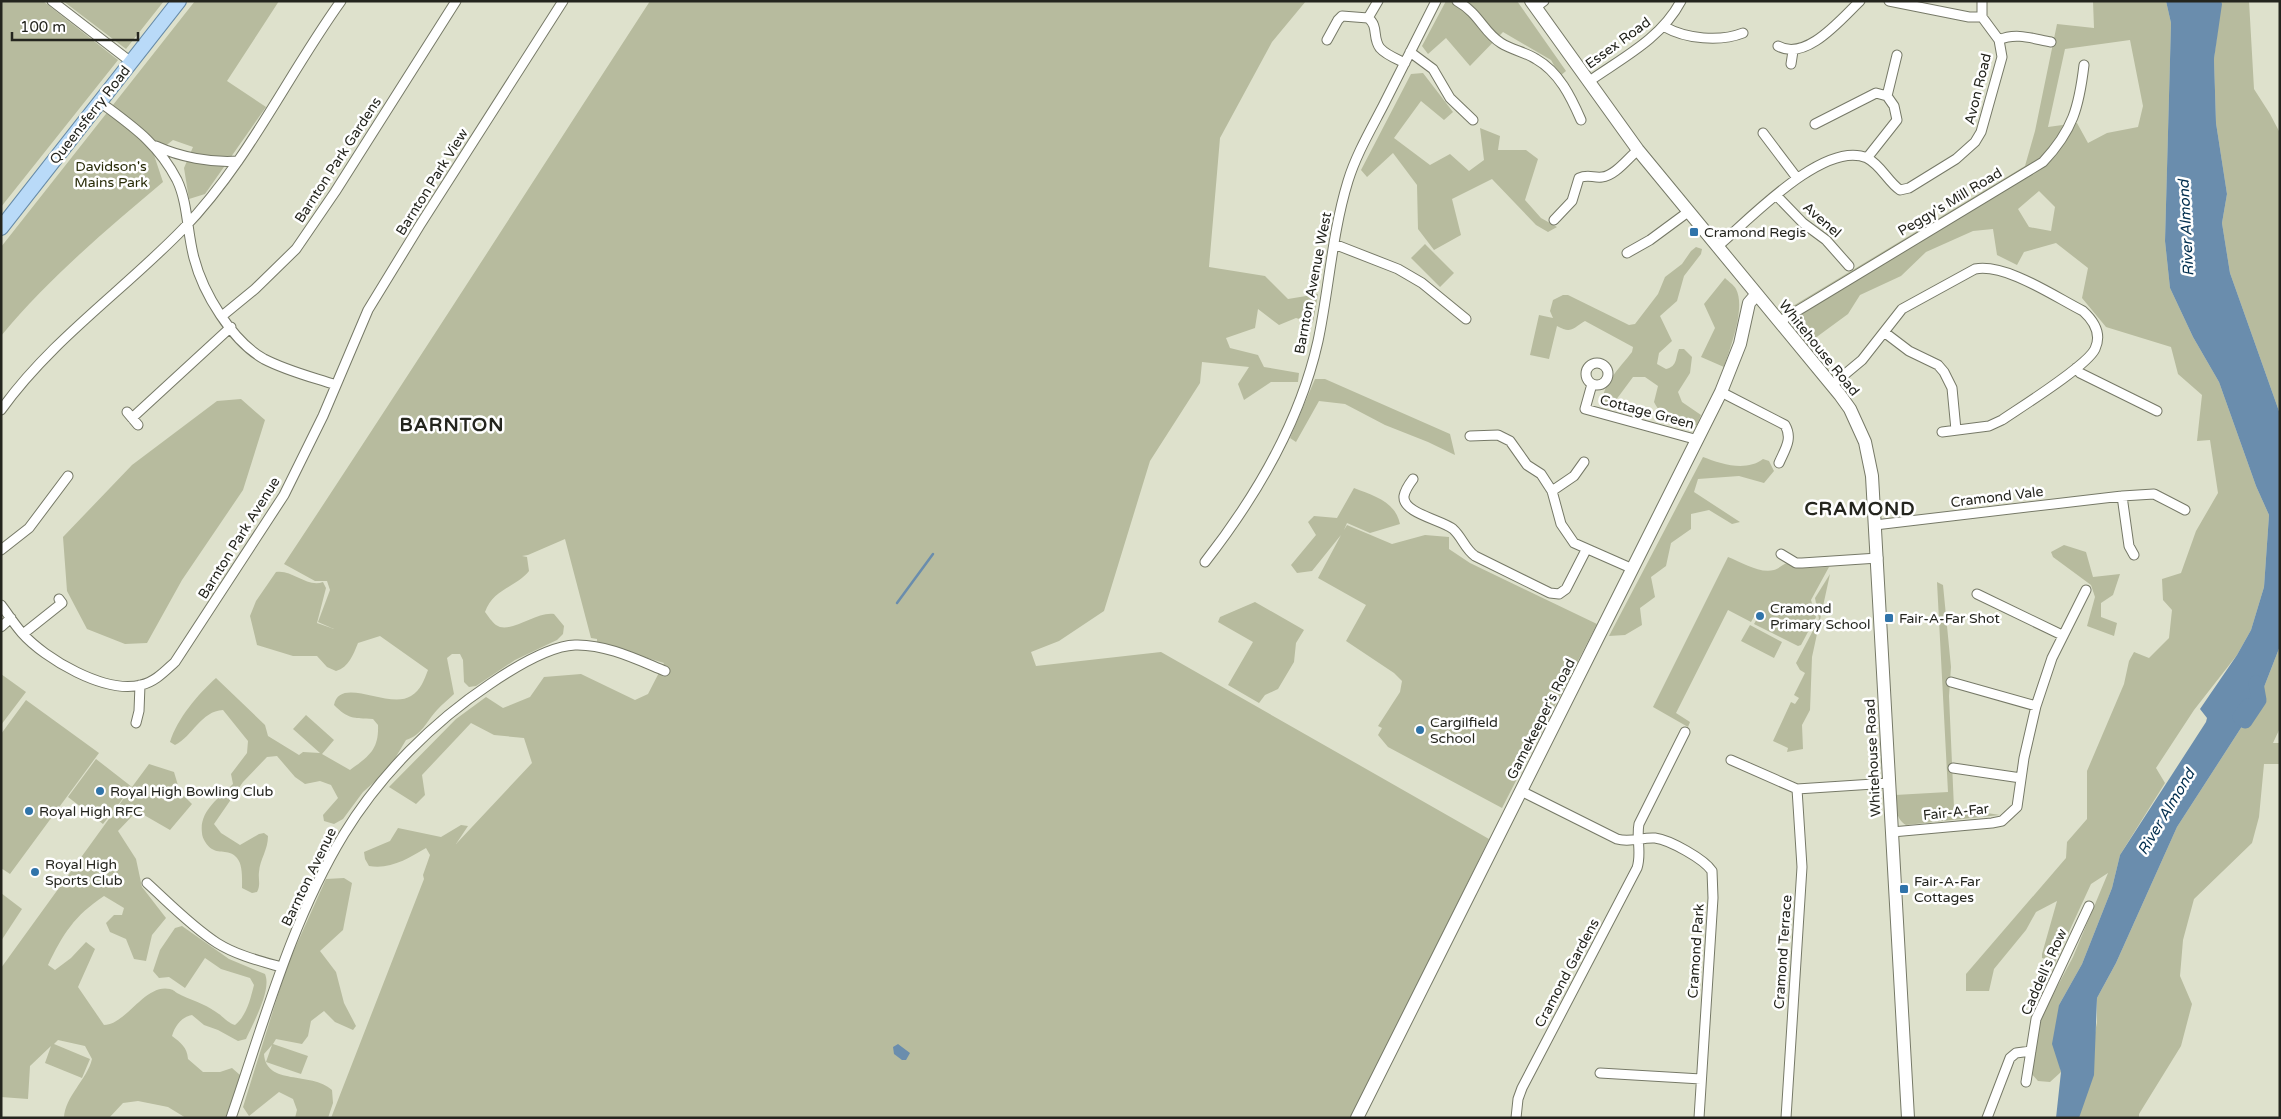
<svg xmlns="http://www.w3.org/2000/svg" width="2281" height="1119" font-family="'Varela Round',sans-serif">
<rect width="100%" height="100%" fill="#dee1cc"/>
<!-- green -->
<path fill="#b7bb9e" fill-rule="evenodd" d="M1,1H43L118,60L1,207Z
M63,1H164L126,49Z
M195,1H279L227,81L266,107L205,194L189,199L184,168L193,147L173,140L154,155L163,182C106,230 49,278 1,336V247Z
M650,1H1306L1272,42L1220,138L1209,267L1265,276L1288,299L1318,294L1313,323L1296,318L1279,325L1258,309L1255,328L1226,338L1230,348L1258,355L1264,367L1299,373L1298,382H1271L1244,400L1238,384L1249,367L1202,362L1200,383L1150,461L1104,611L1059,641L1031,652L1036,666L1161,652L1489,839L1352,1118H331L424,879L423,875L430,855L426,848C409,858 390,870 369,866L365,859L364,852L390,841L398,828L441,837L461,825L468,826L456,844L532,763L524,738L494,735L471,723L422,775L425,795L416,804L389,787L456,719L486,697L503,708L530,697L544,677L581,674L635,700L648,694L664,663L597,643V639L591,638L565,539L528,555L522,556L527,557L529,571C515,588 493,589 485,612C488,616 492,622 496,625C510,635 536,611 554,614L564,626L563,634L557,640L515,660L476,686L469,687L464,682L463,660L460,654H452L447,658L454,694C449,699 442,704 437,710C426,722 422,735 406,740L388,770L363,792L343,819L334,824L324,821L323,815L338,798L331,785L320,781L305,784L295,777L277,756L267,757L243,782L214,824L221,833L240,845L259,834L264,833L268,836C268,850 260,859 259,872C258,879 261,885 257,892L252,893L242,888C242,879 243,865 237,858C230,849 220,854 212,849C207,846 202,838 202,833C199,811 219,798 233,784L231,774L247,753L248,741L223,710C201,711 193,736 175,745L170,742C177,719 198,694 216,678L265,725L268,736L299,755L303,752L320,753L293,729L306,715L334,740L322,754L350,770C369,756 379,750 378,725L373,719C353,718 348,719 334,705C340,675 389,710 411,696C421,690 424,680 428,670L380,636L358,643C353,655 349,667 336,671L327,667L317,656H293L257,645L250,616L256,601L276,572C292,569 307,588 323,582L326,588L317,623L334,629L318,622L330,590L327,581H315L284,564C408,377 528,189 650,1Z
M1446,1H1517L1566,71L1560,76L1551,60L1503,32L1470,66L1446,38L1428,54L1422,46Z
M2093,1H2166L2171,23L2165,241L2170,288L2193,337L2219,382L2256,486L2269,515L2264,587L2251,630L2237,655L2194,710L2156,768L2165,783L2120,855L2112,888L2082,964L2059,1005V1062L2061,1072L2050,1082L2038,1081L2030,1072L2039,1021L2073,957L2108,873L2091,884L2055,962L2042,958V954L2057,901L2036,912L2026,930L1994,969L1989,991H1966V974L2066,858L2067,842L2087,819V771L2124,684L2129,661L2134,652L2149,658L2169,638L2172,610L2163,600L2162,579L2181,573L2196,531L2218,493L2210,440L2197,441L2202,395L2178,374L2171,347L2106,327L2082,298L2088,268L2056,243L2024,252L2017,265L1997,255L1993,229L1973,231L1926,252L1901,276L1860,295L1848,314L1818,336L1807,347L1788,323L1783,312L2025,166L2035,131L2057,24L2094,28ZM2130,40L2143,106L2138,127L2107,133L2088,143L2077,123L2048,127L2065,49ZM2039,191L2055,207L2051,231L2029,227L2018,209Z
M2221,1H2249L2254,89L2270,114L2280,133V414L2230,273L2222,223L2227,194L2216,123L2214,59Z
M1423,73L1453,112L1444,120L1421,101L1394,138L1430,165L1450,154L1469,171L1484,160L1480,128L1500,136L1498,150H1526L1538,159L1525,200L1541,218L1557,227L1548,232L1536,225L1492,179L1452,199L1461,235L1434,250L1418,229L1417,185L1393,153L1367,177L1361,170L1411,74Z
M1425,244L1454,273L1440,287L1411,258Z
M1696,247L1702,249L1701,254L1684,276L1677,301L1660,316L1672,341L1659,353L1657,364L1666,369C1678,366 1675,358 1679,349H1684L1692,357L1690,373L1678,392L1682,402L1701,415L1697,425C1677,426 1664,421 1654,402L1658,386L1645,377H1633L1613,404L1602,407C1601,385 1619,369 1632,352L1633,347L1585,321C1572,329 1571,334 1557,326L1549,359L1530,355L1539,315L1553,318L1550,311L1553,300L1563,295H1568L1629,325L1635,324L1658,294L1665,277L1682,264L1691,251Z
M1725,278C1729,282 1734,285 1736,289C1746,308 1730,348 1724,367L1701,357L1715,328L1704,304Z
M1315,379H1325L1450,434L1455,455L1428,442L1385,425L1345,404L1319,401L1296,442L1290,438Z
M241,399L265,420L243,490L182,580L147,643L125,644L87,629L67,591L63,537L132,465L217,401Z
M1703,457C1721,464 1746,472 1763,459L1769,461L1774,471L1764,483L1739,476L1698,479L1694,492L1740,522L1732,524L1709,510L1691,514V529L1671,543L1666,566L1651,577L1655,597L1640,608L1642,625L1625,635L1609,636Z
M1354,488C1374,496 1395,501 1400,524L1370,533L1347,523L1344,530L1347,525L1392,544L1425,535L1449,537V549L1470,563L1597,624L1502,808L1388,747L1378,735L1382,728L1378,726L1400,692L1402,681L1394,673L1346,641L1366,605L1318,578L1341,535L1312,571L1297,573L1291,565L1316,535L1308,522L1314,516L1337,518Z
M2064,545L2086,552L2093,577L2120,574L2113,595L2101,603V617L2117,623L2114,636L2087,626L2095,597L2091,585L2053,557L2051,552Z
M1728,557C1741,562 1760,574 1774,570C1779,569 1782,564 1788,563L1802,568L1829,567L1811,600L1816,617L1801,645L1798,646L1754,624L1759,615L1756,613L1751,622L1728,610L1676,713L1690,722L1688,727L1653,707Z
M1830,574L1812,657L1810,710L1802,725L1803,749L1787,752L1788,748L1773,741L1791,702L1795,704L1799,698L1794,695L1805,673L1800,670L1796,663L1819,619L1815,598Z
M1937,582L1943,585L1951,667L1949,696L1954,808L2000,815L1906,825C1895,818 1896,807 1895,795L1948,792Z
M1255,602L1304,630L1296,643L1294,662L1278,689L1265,695L1259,703L1228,685L1253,642L1218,622L1220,617Z
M1750,625L1782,642L1774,658L1741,641Z
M2280,646V728L2273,743H2280V764H2264L2259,817L2252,843L2194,899L2183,940L2180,976L2192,1004L2181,1046L2139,1114V1118H2079L2097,1022V998L2116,963L2177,827L2259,700Z
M1,674L26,692L1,725Z
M26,700L99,753L10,874L1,868V734Z
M96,759L132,787L149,764L174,772L180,792L192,804L170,830L137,811L118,831L136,859L142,887L166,918L152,935L146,961L134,959L126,939L110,932L106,923L114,915H122L124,908L104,896C74,916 63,934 48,965L55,970L71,958L86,942L95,949L78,987L104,1025C126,1025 145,983 170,989C174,990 174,991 177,993C190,1000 204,1003 216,1012C223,1016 226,1022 235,1025C247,1015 250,1000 254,985L250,978L221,969L205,958L185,988L169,977L159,978L153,971L160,950L175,928L182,926L229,959L265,974C272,990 253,1023 246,1039L238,1041L218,1030L204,1025L192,1015C181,1017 175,1026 172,1036C181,1043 187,1047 188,1059L203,1072H220L232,1068L240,1075L239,1087L228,1118H186L168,1107L138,1101L123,1103L109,1118H64C65,1096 87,1080 92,1059L85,1046L58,1040L54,1044L90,1059L82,1078L45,1063L51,1046L30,1066L28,1099L1,1097V968L132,787L103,824L68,797Z
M344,878L352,883L343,930L320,951L336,972L344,1003L356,1026L353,1030L335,1022L324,1011L311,1021L308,1036L302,1044L276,1039L273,1044L308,1056L301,1074L266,1062L272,1045L264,1054C266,1086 311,1071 332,1090L333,1103L328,1118H295L297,1110L293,1099L279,1092L249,1116L243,1107L287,966L326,879Z
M1,893L22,909L1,941Z"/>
<!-- water -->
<path fill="#6a8dad" d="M2166,1H2221L2222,4L2214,59L2216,123L2227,194L2222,223L2230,273L2280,414V646L2259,700L2177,827L2116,963L2097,998L2094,1075L2079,1118H2056L2061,1072L2052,1044L2059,1005L2082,964L2112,888L2120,855L2206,722L2207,718L2200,709L2237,655L2251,630L2264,587L2269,515L2256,486L2219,382L2193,337L2170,288L2165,241L2171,23Z
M898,1044L910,1053L906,1060H902L894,1054L893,1047Z"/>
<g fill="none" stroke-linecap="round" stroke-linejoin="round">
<!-- stream -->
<path stroke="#6a8dad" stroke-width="2.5" d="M897,603L933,554"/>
<!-- river -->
<path stroke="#6a8dad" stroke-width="15" d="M2248,706L2240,717L2245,721L2259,700L2256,683"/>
<defs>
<path id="street" d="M52,1L131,62
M1457,1C1480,14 1483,32 1501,43C1512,50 1525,52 1536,59C1559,72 1571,97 1581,120
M1889,1L1969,17H1982
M1535,8L1544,1
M1368,18L1378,1
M1665,27C1686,39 1720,42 1743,33
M1327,40L1338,20L1342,16L1368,18C1379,26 1372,38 1380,48C1386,55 1397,59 1405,63
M1999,40C2016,32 2034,39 2051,42
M1778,46C1806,62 1841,19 1860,1
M1410,52L1433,69L1450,98L1473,120
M1791,64L1793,51
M1588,82C1622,58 1661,39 1681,1
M1887,96L1897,55
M100,102C132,126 158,143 177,180C188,203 187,232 194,258C203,293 232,341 264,359C287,371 312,377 336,385
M1815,124L1876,93L1887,96L1894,106L1897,120L1867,158
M1763,133L1797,178
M156,146C180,157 211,163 238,161
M1776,195L1803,223L1826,240L1849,266
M1554,220L1572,201L1579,178C1588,174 1593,178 1602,177C1615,176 1628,158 1638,150
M1334,244L1398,269L1422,283L1466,319
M1717,247C1748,221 1824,139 1867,158C1881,165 1888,182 1900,190L1909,188L1956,159L1975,142L1981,132L2002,57L1999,40L1982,17V1
M1627,253L1650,240L1688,212
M222,316L255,289L296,249L335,192L456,1
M1779,322L2043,162C2073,130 2079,107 2084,65
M1884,332L1909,351L1938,365L1944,372L1952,388L1956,430
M1586 374a11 11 0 1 1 22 0a11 11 0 1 1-22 0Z
M2076,368L2080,373L2157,411
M1592,384L1585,409L1698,440
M1832,385L1862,360L1902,309L1975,269C2006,263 2055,297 2083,311C2094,321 2102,334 2095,349C2087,366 2021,407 2002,420L1989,426L1942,432
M1721,392L1785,425C1793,439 1785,449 1779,463
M1,410C51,340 124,290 183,229C248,162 287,76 341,1
M127,412L138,425
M132,418L231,327
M1470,436L1498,435L1510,441L1527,465L1541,474L1552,491L1561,524L1574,543L1633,569
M1413,479C1410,483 1405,490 1404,496C1402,513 1442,520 1453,529C1462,537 1465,549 1475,556L1550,593L1559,594L1566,589L1586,550
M1552,491L1574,476L1584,462
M2122,496L2129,546L2134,555
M1875,525L2122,496L2154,494L2185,510
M1,550L29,528L68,476
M1781,554L1796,563H1802L1878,558
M1205,562C1255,498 1300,422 1318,341C1329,289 1332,233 1348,181C1356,155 1370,131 1383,106C1401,71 1418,36 1436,1
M1977,594L2062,635
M1,605C8,614 14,624 22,633C45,659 105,694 141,685C155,682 165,671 175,662L284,495L323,416L368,310L420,225L563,1
M1,627L11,618
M23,634L62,603L59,599
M1951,682L2036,706
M136,723L139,711L140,685
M1731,760L1797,789L1889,783
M1953,768L2021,778
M1521,791L1617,839C1630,843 1642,837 1655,838C1670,840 1704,859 1712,871L1713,898L1699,1118
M1892,832L1992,823L2002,821L2017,807L2024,758L2036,706L2052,658L2086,590
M147,883C169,903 191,926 217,943C236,955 260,961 281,967
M1600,1073L1701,1079
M2026,1082L2036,1019L2089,906
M231,1118C264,1022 291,921 344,834C380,775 433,722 490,684C512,669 549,646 575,645C606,644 638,660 665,671
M1516,1118L1518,1099L1522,1088L1637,868C1642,853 1636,839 1639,824L1685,732
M1786,1118L1802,867L1797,789
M1987,1118L2010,1058L2016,1053L2031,1051"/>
<path id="secondary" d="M1531,1L1638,150L1840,395L1850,409L1865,442L1872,476L1908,1118
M1357,1118L1721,392L1740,344L1749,303L1756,295"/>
<path id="primary" d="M1,228L179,1"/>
</defs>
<!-- street casing -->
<use href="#street" stroke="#767967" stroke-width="11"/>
<!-- secondary casing -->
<use href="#secondary" stroke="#767967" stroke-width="14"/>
<!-- primary casing -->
<use href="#primary" stroke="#678ba8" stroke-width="16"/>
<!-- street -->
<use href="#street" stroke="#fff" stroke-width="9"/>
<!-- secondary -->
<use href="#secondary" stroke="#fff" stroke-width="12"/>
<!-- primary -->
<use href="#primary" stroke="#b9daf8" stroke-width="14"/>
</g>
<!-- markers -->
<g fill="#3074aa" stroke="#fff" stroke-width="2">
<rect x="1689" y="227" width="10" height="10" rx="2.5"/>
<circle cx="1760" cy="616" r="5"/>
<rect x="1884" y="613" width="10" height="10" rx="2.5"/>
<circle cx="1420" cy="730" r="5"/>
<circle cx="100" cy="791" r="5"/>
<circle cx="29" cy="811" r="5"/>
<circle cx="35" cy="872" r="5"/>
<rect x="1899" y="884" width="10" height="10" rx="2.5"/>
</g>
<g text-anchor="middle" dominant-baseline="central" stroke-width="5" stroke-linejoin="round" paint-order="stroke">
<!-- street labels -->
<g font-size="14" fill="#24251e" stroke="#fff">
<text transform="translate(1618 43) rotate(-36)">Essex Road</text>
<text transform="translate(1978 89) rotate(-76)">Avon Road</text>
<text transform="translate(90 115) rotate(-52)">Queensferry Road</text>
<text transform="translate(338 160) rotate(-57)">Barnton Park Gardens</text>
<text transform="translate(432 182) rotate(-58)">Barnton Park View</text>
<text transform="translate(1950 202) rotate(-31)">Peggy's Mill Road</text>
<text transform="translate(1822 220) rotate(41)">Avenel</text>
<text transform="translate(1313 283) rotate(-79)">Barnton Avenue West</text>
<text transform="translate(1819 348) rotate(51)">Whitehouse Road</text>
<text transform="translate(1647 412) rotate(15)">Cottage Green</text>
<text transform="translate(1997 497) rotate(-7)">Cramond Vale</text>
<text transform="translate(239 538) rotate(-58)">Barnton Park Avenue</text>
<text transform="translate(1541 719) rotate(-63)">Gamekeeper's Road</text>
<text transform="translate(1873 758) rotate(-93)">Whitehouse Road</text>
<text transform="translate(1956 812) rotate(-6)">Fair-A-Far</text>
<text transform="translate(309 877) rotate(-64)">Barnton Avenue</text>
<text transform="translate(1696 951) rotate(-86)">Cramond Park</text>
<text transform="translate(1783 952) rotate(-86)">Cramond Terrace</text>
<text transform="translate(2044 972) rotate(-66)">Caddell's Row</text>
<text transform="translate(1567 973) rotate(-62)">Cramond Gardens</text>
</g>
<!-- park labels -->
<g font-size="14" fill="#292c08" stroke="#fff">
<text x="111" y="166">Davidson's<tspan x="111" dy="16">Mains Park</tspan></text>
</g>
<!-- poi labels -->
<g font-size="14" fill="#24251e" stroke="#fff" text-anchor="start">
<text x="1704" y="232">Cramond Regis</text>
<text x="1770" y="608">Cramond<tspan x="1770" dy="16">Primary School</tspan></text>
<text x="1899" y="618">Fair-A-Far Shot</text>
<text x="1430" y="722">Cargilfield<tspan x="1430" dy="16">School</tspan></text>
<text x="110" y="791">Royal High Bowling Club</text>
<text x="39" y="811">Royal High RFC</text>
<text x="45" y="864">Royal High<tspan x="45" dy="16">Sports Club</tspan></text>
<text x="1914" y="881">Fair-A-Far<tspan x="1914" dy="16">Cottages</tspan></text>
</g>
<!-- water labels -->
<g font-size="15" font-style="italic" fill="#012e4e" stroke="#fff">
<text transform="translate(2186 228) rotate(-93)">River Almond</text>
<text transform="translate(2166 812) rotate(-59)">River Almond</text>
</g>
<!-- district labels -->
<g font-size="19" font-weight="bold" letter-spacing="1" fill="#24251e" stroke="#fff">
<text x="452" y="425">BARNTON</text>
<text x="1860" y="509">CRAMOND</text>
</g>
</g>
<!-- border -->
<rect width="2281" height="1119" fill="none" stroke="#24251e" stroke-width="5"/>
<!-- scale -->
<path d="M12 32v8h126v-8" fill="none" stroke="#24251e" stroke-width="2.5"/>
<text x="20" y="32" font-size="15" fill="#24251e" stroke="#ffffff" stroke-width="4" paint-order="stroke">100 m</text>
</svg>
